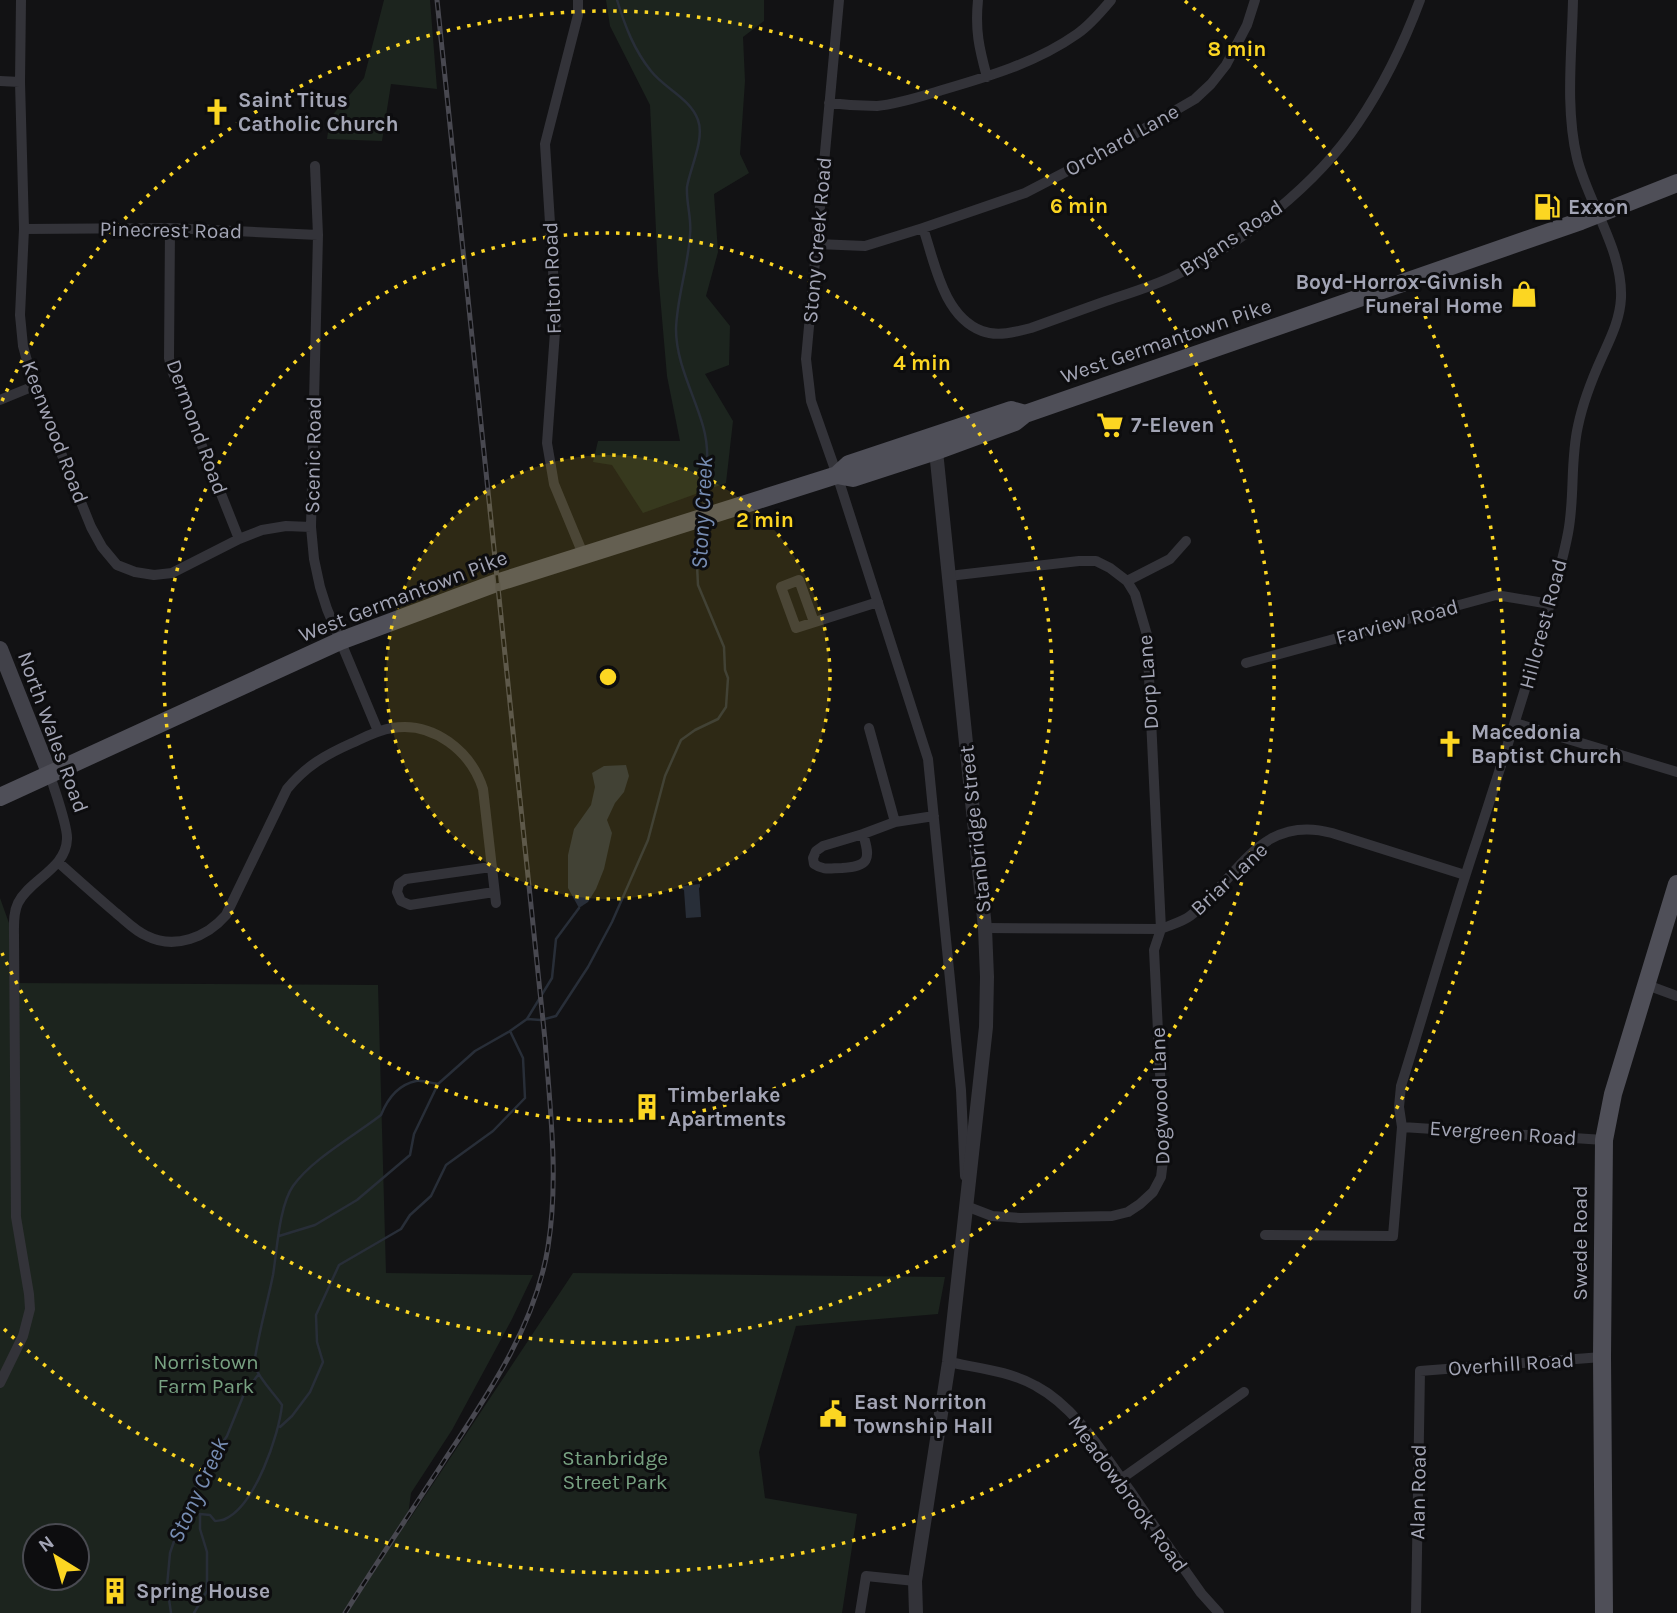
<svg xmlns="http://www.w3.org/2000/svg" width="1677" height="1613" font-family="Karla,sans-serif">
<rect width="100%" height="100%" fill="#121214"/>
<!-- green -->
<path fill="#1c241e" fill-rule="evenodd" d="M384,0H430L437,89L391,84L382,141L327,139L330,118L364,78Z
M606,0H764V21L743,37L745,81L740,154L749,173L714,194L718,252L706,296L730,326L729,365L705,374L733,421L726,483L643,513L612,465L593,462L598,441H680L667,376L658,272L650,105L610,26Z
M0,898L10,926L11,983L378,985L386,1273L533,1275L512,1319L452,1430L411,1493L407,1523L573,1273L945,1277L938,1314L796,1326L759,1452L765,1498L857,1514L842,1613H0ZM35,1536H77V1578H35Z"/>
<!-- water -->
<path fill="#282e38" d="M626,765L629,776L624,792L615,803L607,820L612,833L604,869L596,889L588,902L579,908L568,888V855L574,829L591,805L595,787L592,773L604,766Z
M700,884V887L699,888L701,917L686,918L684,890L682,889V886Z"/>
<g fill="none" stroke-linecap="round" stroke-linejoin="round">
<!-- stream -->
<path stroke="#282e38" stroke-width="2.5" d="M617,0C625,26 634,50 651,71C665,89 690,98 698,120C705,139 690,168 687,187C686,203 692,219 690,235C688,267 677,297 676,329C676,363 694,394 703,426C711,453 706,482 703,510
M527,1019L552,978L556,939L579,908
M279,1236L315,1225L357,1200L410,1155L414,1134L438,1084
M280,1427L292,1416L310,1392L323,1362L317,1342L316,1315L339,1265L401,1229L410,1215L431,1196L446,1165L493,1131L525,1098L523,1058L510,1031
M171,1613L167,1586L170,1553L183,1515L202,1473L227,1436L244,1394L258,1375
M194,1613L207,1591V1552L200,1529V1514L210,1515L215,1521C216,1521 224,1520 225,1519C255,1506 279,1435 282,1405C273,1392 260,1380 254,1365C258,1334 267,1305 273,1275C277,1251 279,1206 293,1186C312,1159 354,1136 381,1115C387,1100 397,1085 416,1081C422,1080 431,1083 438,1084L475,1051L510,1031L527,1019L541,1020L556,1016L588,967L612,922L648,840L665,776L681,740L695,730L718,719L726,707L728,678L725,670L724,647L698,585L697,565L701,527"/>
<!-- minor -->
<path stroke="#333339" stroke-width="10" d="M21,0L20,82L24,229L20,315L23,346L34,386L91,527L102,547L117,565L135,572L154,575L172,573L239,539L262,530L286,526L311,527
M578,0V15L545,144L556,318L547,443L554,484L583,554
M839,0L806,359L811,401L837,475L928,759L961,1090L965,1176
M978,0C975,30 979,48 987,77
M0,81L20,82
M829,103C845,105 861,106 877,106C898,104 919,97 939,91C987,77 1036,63 1077,34C1090,25 1101,12 1111,0
M315,166L318,235L311,527L314,559L320,587L327,609L378,731
M170,228L169,358L171,368L239,539
M923,228C935,263 943,316 982,331C997,337 1016,332 1031,328C1056,319 1081,310 1106,301C1130,293 1154,286 1176,275C1242,244 1317,184 1358,123C1383,86 1404,43 1420,0
M24,229L170,228L318,235
M817,244L865,246L923,228L1025,193L1104,152L1195,99L1211,84L1226,65L1247,25L1255,0
M0,400L34,386
M949,576L1079,561H1096L1110,568L1127,581L1135,594L1147,635L1161,929L1154,950L1164,1153L1161,1177L1153,1192L1140,1204L1128,1212L1112,1216L1020,1218L992,1216L966,1206V1202
M1127,581L1170,559L1186,541
M814,622L799,580L781,587L796,628L878,602
M1246,663L1496,595L1550,604
M1515,723L1677,772
M869,728L895,822
M863,834C871,860 869,866 842,868C831,868 824,871 814,864L813,858L816,851L823,846L863,834L895,822L934,816
M58,862C77,879 96,896 116,913C126,921 135,931 147,936C175,950 207,937 226,915L287,789C306,766 325,755 352,743C365,737 378,730 392,728C433,721 471,751 483,789L496,903
M491,867L406,879L399,884L397,892L401,901L410,905L494,892
M985,928L1161,929C1170,925 1182,922 1190,916C1238,879 1259,813 1332,833L1465,875
M1647,985L1677,996
M1402,1127L1604,1140
M1265,1235L1393,1236L1402,1127L1399,1107L1401,1086C1427,1003 1450,920 1478,837C1499,772 1520,708 1539,642C1549,606 1561,570 1568,533C1575,497 1570,461 1578,426C1583,402 1592,379 1602,357C1611,337 1620,319 1621,298C1623,250 1588,203 1577,158C1565,107 1572,52 1573,0
M949,1362C977,1368 1010,1371 1036,1386C1077,1408 1104,1455 1131,1492C1154,1526 1177,1559 1201,1593L1219,1613
M0,1383L23,1336L30,1309L29,1294L16,1217L14,936C14,925 13,913 18,903C30,879 66,869 67,839C68,826 54,789 50,775
M1121,1479L1244,1392
M860,1613L866,1576L915,1581
M1416,1613L1420,1371L1602,1357"/>
<!-- tertiary -->
<path stroke="#333339" stroke-width="14" d="M916,1613L915,1581L949,1362L986,1027L987,977L985,928L936,451"/>
<!-- secondary -->
<path stroke="#414149" stroke-width="16" d="M0,649L50,775"/>
<!-- primary -->
<path stroke="#4f4f58" stroke-width="18" d="M837,475L853,478L936,451L1015,422L1025,414L1581,221L1677,183
M0,797L340,641L496,583L837,475L849,464L1011,410L1025,414
M1604,1613L1602,1357L1604,1140L1613,1094L1677,884"/>
<defs>
<path id="rail" d="M345,1613C377,1562 411,1512 444,1461C487,1396 535,1327 548,1247C559,1178 550,1109 545,1040L437,0"/>
</defs>
<!-- rail casing -->
<use href="#rail" stroke="#484850" stroke-width="5"/>
<!-- rail -->
<use href="#rail" stroke="#0d0d0f" stroke-width="2.5" stroke-dasharray="8" stroke-linecap="butt"/>
</g>
<!-- distance rings -->
<circle cx="608" cy="677" r="222" fill="#fcd622" fill-opacity=".12"/>
<g fill="none" stroke="#fcd622" stroke-width="3.5" stroke-dasharray="3.5 7">
<circle cx="608" cy="677" r="222"/>
<circle cx="608" cy="677" r="444"/>
<path d="M2 401A666 666 0 1 1 2 953"/>
<path d="M1185 1A889 889 0 1 1 2 1327"/>
</g>
<!-- icons -->
<defs>
<symbol id="church-bare" viewBox="-9 -9 18 18"><path d="M-1.2-6h2.4v3.5h3.3v2.4h-3.3V6h-2.4V-.1h-3.3v-2.4h3.3Z" fill="#fcd622" stroke="#0d0d0f" stroke-width="2.5" paint-order="stroke"/></symbol>
<symbol id="fuel-bare" viewBox="-9 -9 18 18"><path d="M-5.5-6h7V0h2V4h1.3V-2.5L3-4.5l.8-.8L6-3V5H2.5V1h-1V6h-7ZM-4.2-4.7v3.2H.2V-4.7Z" fill="#fcd622" stroke="#0d0d0f" stroke-width="2.5" paint-order="stroke"/></symbol>
<symbol id="shop-bare" viewBox="-9 -9 18 18"><path d="M-5-2.5h2.3a2.7 3.5 0 0 1 5.4 0H5L5.5 6h-11ZM-1.5-2.5h3a1.5 2.3 0 0 0-3 0Z" fill="#fcd622" stroke="#0d0d0f" stroke-width="2.5" paint-order="stroke"/></symbol>
<symbol id="supermarket-bare" viewBox="-9 -9 18 18"><path d="M-6-5.5h2.5l.6 2H6L4.5 2H-2.5L-4.4-4H-6ZM-1.5 3.2a1.3 1.3 0 1 0 .1 0ZM3 3.2a1.3 1.3 0 1 0 .1 0Z" fill="#fcd622" stroke="#0d0d0f" stroke-width="2.5" paint-order="stroke"/></symbol>
<symbol id="building-bare" viewBox="-9 -9 18 18"><path d="M-4-6H4V6H1V3H-1V6H-4ZM-2.5-4.3h1.7v1.8h-1.7ZM.8-4.3h1.7v1.8H.8ZM-2.5-1h1.7V.8h-1.7ZM.8-1h1.7V.8H.8Z" fill="#fcd622" stroke="#0d0d0f" stroke-width="2.5" paint-order="stroke"/></symbol>
<symbol id="civic-bare" viewBox="-9 -9 18 18"><path d="M-.6-6.5H3V-4.5H.6V-3L4-1V1h2V6H-6V1h2V-1L-.6-3ZM-1.2 2.5V6h2.4V2.5Z" fill="#fcd622" stroke="#0d0d0f" stroke-width="2.5" paint-order="stroke"/></symbol>
</defs>
<g fill-rule="evenodd">
<use href="#church-bare" x="198" y="93" width="38" height="38"/>
<use href="#fuel-bare" x="1528" y="188" width="38" height="38"/>
<use href="#shop-bare" x="1505" y="275" width="38" height="38"/>
<use href="#supermarket-bare" x="1091" y="406" width="38" height="38"/>
<use href="#church-bare" x="1431" y="725" width="38" height="38"/>
<use href="#building-bare" x="628" y="1088" width="38" height="38"/>
<use href="#civic-bare" x="814" y="1395" width="38" height="38"/>
<use href="#building-bare" x="96" y="1572" width="38" height="38"/>
</g>
<g text-anchor="middle" dominant-baseline="central" stroke-width="6" stroke-linejoin="round" paint-order="stroke">
<!-- poi labels -->
<g font-size="21" font-weight="bold" fill="#a3a5b5" stroke="#0d0d0f" text-anchor="start">
<text x="238" y="100">Saint Titus<tspan x="238" dy="24">Catholic Church</tspan></text>
<text x="1568" y="207">Exxon</text>
<text x="1503" y="282" text-anchor="end">Boyd-Horrox-Givnish<tspan x="1503" dy="24">Funeral Home</tspan></text>
<text x="1131" y="425">7-Eleven</text>
<text x="1471" y="732">Macedonia<tspan x="1471" dy="24">Baptist Church</tspan></text>
<text x="668" y="1095">Timberlake<tspan x="668" dy="24">Apartments</tspan></text>
<text x="854" y="1402">East Norriton<tspan x="854" dy="24">Township Hall</tspan></text>
<text x="136" y="1591">Spring House</text>
</g>
<!-- street labels -->
<g font-size="21" fill="#a3a5b5" stroke="#0d0d0f">
<text transform="translate(1122 140) rotate(-29)">Orchard Lane</text>
<text transform="translate(171 230) rotate(1)">Pinecrest Road</text>
<text transform="translate(1231 238) rotate(-34)">Bryans Road</text>
<text transform="translate(817 240) rotate(-85)">Stony Creek Road</text>
<text transform="translate(552 278) rotate(-92)">Felton Road</text>
<text transform="translate(1166 341) rotate(-19)">West Germantown Pike</text>
<text transform="translate(197 427) rotate(70)">Dermond Road</text>
<text transform="translate(55 432) rotate(69)">Keenwood Road</text>
<text transform="translate(313 455) rotate(-89)">Scenic Road</text>
<text transform="translate(403 596) rotate(-21)">West Germantown Pike</text>
<text transform="translate(1397 622) rotate(-15)">Farview Road</text>
<text transform="translate(1543 624) rotate(-75)">Hillcrest Road</text>
<text transform="translate(1148 682) rotate(-94)">Dorp Lane</text>
<text transform="translate(53 732) rotate(70)">North Wales Road</text>
<text transform="translate(975 829) rotate(-96)">Stanbridge Street</text>
<text transform="translate(1229 879) rotate(-43)">Briar Lane</text>
<text transform="translate(1160 1096) rotate(-92)">Dogwood Lane</text>
<text transform="translate(1503 1133) rotate(4)">Evergreen Road</text>
<text transform="translate(1580 1243) rotate(-90)">Swede Road</text>
<text transform="translate(1511 1364) rotate(-4)">Overhill Road</text>
<text transform="translate(1418 1492) rotate(-89)">Alan Road</text>
<text transform="translate(1128 1494) rotate(54)">Meadowbrook Road</text>
</g>
<!-- park labels -->
<g font-size="21" fill="#78a282" stroke="#0d0d0f">
<text x="206" y="1362">Norristown<tspan x="206" dy="24">Farm Park</tspan></text>
<text x="615" y="1458">Stanbridge<tspan x="615" dy="24">Street Park</tspan></text>
</g>
<!-- water labels -->
<g font-size="23" font-style="italic" fill="#778db3" stroke="#0d0d0f">
<text transform="translate(702 513) rotate(-87)">Stony Creek</text>
<text transform="translate(198 1490) rotate(-65)">Stony Creek</text>
</g>
</g>
<circle cx="608" cy="677" r="10" fill="#fcd622" stroke="#0d0d0f" stroke-width="3.5"/>
<g font-size="21" text-anchor="middle" font-weight="bold" fill="#fcd622" stroke="#0d0d0f" stroke-width="6" stroke-linejoin="round" paint-order="stroke">
<text x="1237" y="56">8 min</text>
<text x="1079" y="213">6 min</text>
<text x="922" y="370">4 min</text>
<text x="765" y="527">2 min</text>
</g>
<!-- north arrow -->
<g transform="translate(56 1557) rotate(323)"><circle r="33" fill="#0d0d0f" stroke="#494a51" stroke-width="2"/>
<path d="M0-5L12 26L0 18L-12 26Z" fill="#fcd622"/>
<text y="-10" font-size="19" font-weight="bold" text-anchor="middle" fill="#a3a5b5">N</text>
</g>
</svg>
